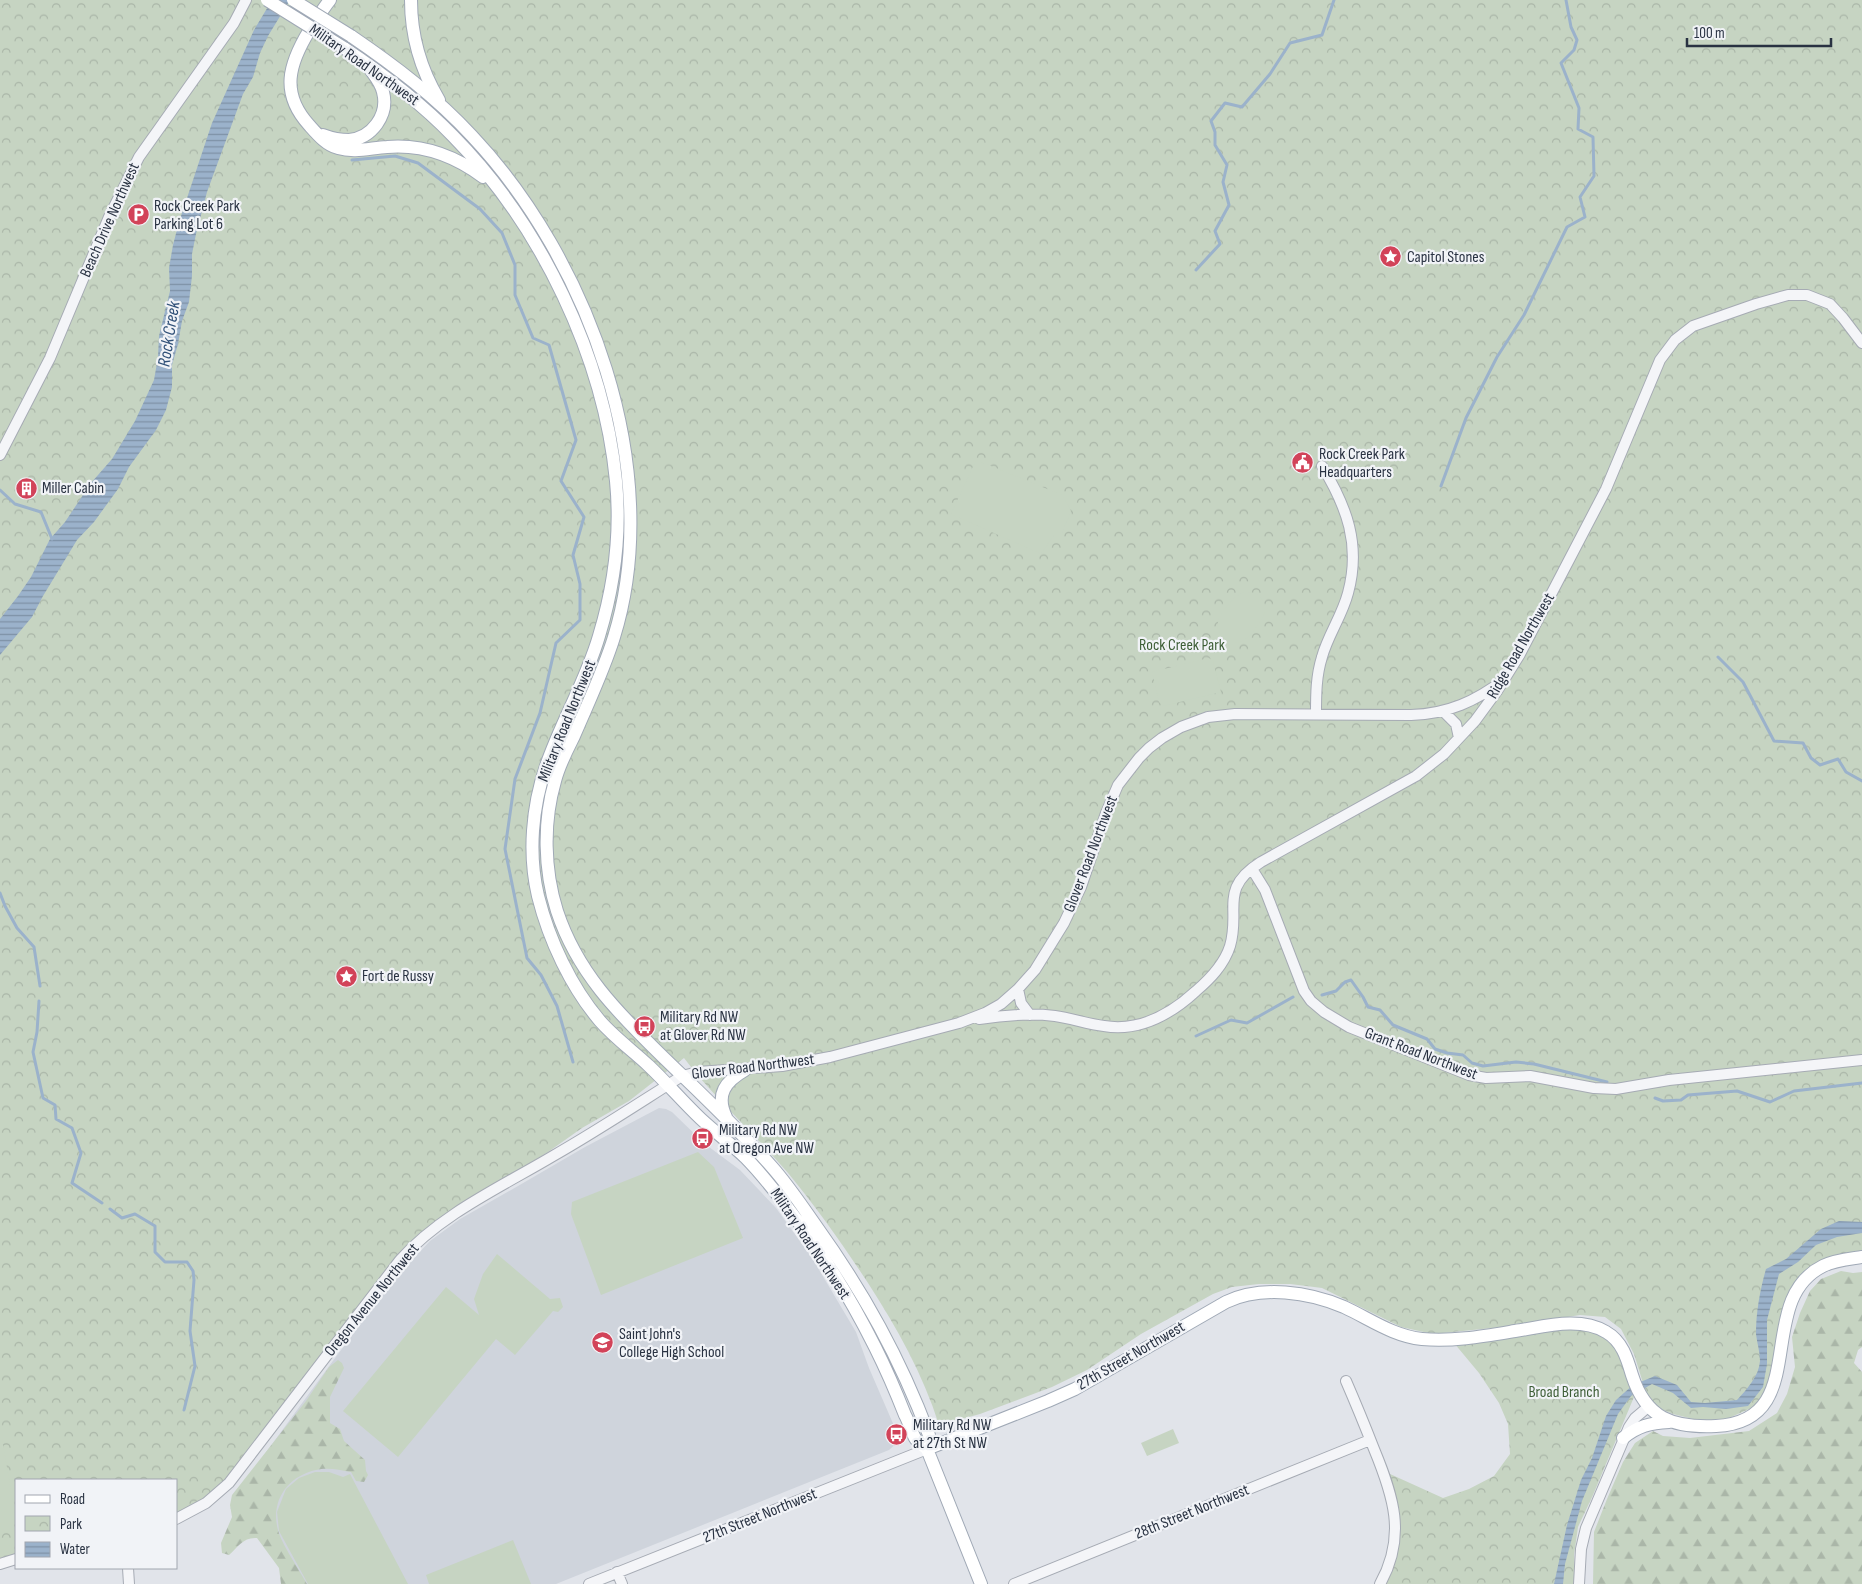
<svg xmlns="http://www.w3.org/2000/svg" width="1862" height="1584" font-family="'Sofia Sans Condensed',sans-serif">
<defs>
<pattern id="forest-firs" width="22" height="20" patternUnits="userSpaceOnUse" patternTransform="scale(1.25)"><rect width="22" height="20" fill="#c6d4c2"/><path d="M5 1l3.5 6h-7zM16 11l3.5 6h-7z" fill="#aab6a8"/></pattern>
<pattern id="park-crowns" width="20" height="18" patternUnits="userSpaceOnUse" patternTransform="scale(1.25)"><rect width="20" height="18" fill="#c6d4c2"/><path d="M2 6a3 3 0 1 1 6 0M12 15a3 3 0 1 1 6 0" fill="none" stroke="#aab6a8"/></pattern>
<pattern id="water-rules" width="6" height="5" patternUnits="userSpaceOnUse" patternTransform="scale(1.25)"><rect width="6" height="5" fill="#9bb2cb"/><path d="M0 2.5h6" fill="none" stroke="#7e91a6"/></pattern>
</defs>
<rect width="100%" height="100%" fill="#e1e4ea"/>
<!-- built -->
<path fill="#cfd4dc" d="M659,1108L666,1109L672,1112L705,1144L740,1170L776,1208L812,1258L856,1332L869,1368L898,1435V1442L889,1450L556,1584H303L242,1485L338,1354L400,1273L430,1241L460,1219L518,1186L585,1147Z"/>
<!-- forest -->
<path fill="url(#forest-firs)" d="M1841,1271L1853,1273L1862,1272V1347L1858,1350L1854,1363L1862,1372V1584H1593L1594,1532L1607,1499L1623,1462L1635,1443L1653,1431L1663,1436L1690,1438L1749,1431L1777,1413L1787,1394L1795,1367L1792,1337L1800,1313L1810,1291L1821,1279Z
M338,1360L342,1363L344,1368L330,1397V1423L340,1429L344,1441L365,1460L366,1471L368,1475L364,1482L356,1481L351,1472C339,1470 328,1467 316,1470C288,1476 270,1501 278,1530C281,1543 300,1571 307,1584H281L279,1568L257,1538C243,1537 238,1547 229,1555L222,1553L221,1543L232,1517L230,1505L232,1495L306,1401L329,1367Z"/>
<!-- park -->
<path fill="url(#park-crowns)" d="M0,0H1862V1251L1831,1257L1813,1265L1792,1292L1771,1385L1756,1406L1722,1421L1697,1420L1673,1414L1658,1408L1647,1396L1634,1354L1621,1329L1605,1317L1580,1315L1512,1326L1433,1334L1401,1327L1322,1288L1290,1284H1259L1232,1287L1213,1294L1141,1334L1087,1370L1052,1387L980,1414L939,1425C923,1374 897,1328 868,1283C843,1245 817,1208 788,1173C754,1133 715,1099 684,1058L629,1101L582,1128L548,1152L446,1215L419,1234L405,1248L390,1267L225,1481L198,1504L176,1513V1480H16V1554L0,1559Z
M1546,1328L1599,1331L1621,1352L1634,1397L1593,1495L1578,1527L1574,1555L1575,1584H1374L1379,1579L1386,1562L1389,1541L1394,1529L1379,1469L1443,1498L1469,1489L1494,1476L1510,1454L1508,1424L1499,1403L1479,1373L1454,1343Z"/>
<!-- garden -->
<path fill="#c6d4c2" d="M976,460L1062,495L1071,511L1062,533H1057L1054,535L1041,554L951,514Z
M1247,592C1258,592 1264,599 1266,609C1262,620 1251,639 1239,642C1227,645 1215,634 1218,622C1219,615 1224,610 1228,605C1234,598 1238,593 1247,592Z
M1209,658L1213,661L1221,692L1163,706L1159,702L1152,672Z
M698,1152L714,1167L743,1238L601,1295L571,1214L572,1202Z
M497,1254L550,1299L560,1298L563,1307L558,1312L553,1311L515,1355L496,1339L398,1457L343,1411L446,1287L479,1315L474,1299L483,1274Z
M1173,1429L1179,1443L1147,1456L1141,1443Z
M2,1439L16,1519L0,1523V1440Z
M315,1472H329L343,1477L350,1474L408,1584H308L279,1531L277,1512L286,1489L299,1478Z
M513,1540L531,1584H429L426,1575Z"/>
<!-- water -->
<path fill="url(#water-rules)" d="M272,0H290L268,36L260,53L253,77L243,94L207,192L196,234L192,254V276L189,302L182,321L178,344L172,365V387L166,410L156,430L129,467L118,489L94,522L77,540L43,596L32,617L0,655V619L18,596L31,577L50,539L65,522L91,483L112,459L135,421L154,380L158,357L159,336L170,291L169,268L173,245L179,222L212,123L254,30Z
M1839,1221L1862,1222V1233L1837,1237L1816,1245L1798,1262L1779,1274L1767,1320V1364L1763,1387L1748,1406L1726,1409L1703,1407L1691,1408L1673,1393L1652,1384L1631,1396L1618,1414L1582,1501L1565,1564L1563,1584H1554L1567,1525L1581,1480L1592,1458L1606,1416L1616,1400L1633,1385L1655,1376L1677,1385L1691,1402L1705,1403L1737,1400C1747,1389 1759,1376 1760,1361C1760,1352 1757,1343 1756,1334C1756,1312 1760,1290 1766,1269L1786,1259L1821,1229Z"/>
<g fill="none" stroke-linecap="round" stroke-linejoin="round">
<!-- stream -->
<path stroke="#9bb2cb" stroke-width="3" d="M352,160L395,156L418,163L480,209L502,233L515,265V295L533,338L549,345L576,440L561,481L584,517L573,555L580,584V620L556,643L540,713L515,779L505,849L527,958L541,975L557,1006L573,1062
M1196,270L1220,244L1215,231L1229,205L1223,182L1227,165L1215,145V132L1211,121L1225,103L1242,107L1270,74L1290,43L1322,35L1334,0
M1441,486L1466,418L1497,357L1524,315L1567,227L1585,217L1580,197L1594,176L1593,137L1578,129L1579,108L1561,63L1574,50L1577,40L1571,27L1566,0
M0,490L15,504L41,512L52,539
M1718,657L1743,682L1774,741L1803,743L1811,758L1820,765L1838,759L1846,772L1862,781
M0,893L5,906L17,928L34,947L40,986
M1322,995L1336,991L1345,982L1351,980L1363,997L1368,1007L1380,1010L1393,1025L1427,1039L1435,1049L1447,1053L1463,1055L1472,1063L1483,1066L1516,1062L1534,1064L1607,1082
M39,1001L37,1032L33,1052L43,1098L55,1105L56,1119L72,1128L81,1153L72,1183L102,1203
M1196,1036L1231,1020L1247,1023L1293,997
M1655,1098L1663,1101L1681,1100L1688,1095L1737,1091L1770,1102L1794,1091L1862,1083
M110,1209L122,1218L135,1214L155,1226V1252L165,1262H187L193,1271L194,1280L190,1331L195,1366L184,1410"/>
<defs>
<path id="minor" d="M0,455L50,358L109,217L139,157L234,23L246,0
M1443,711L1456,724L1459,738
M1316,714C1316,695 1316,676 1322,657C1328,635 1342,616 1348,593C1361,545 1347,507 1322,466
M1252,869L1265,890L1304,991L1311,1001L1324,1012L1349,1027L1469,1075L1486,1078L1530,1076L1594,1088L1616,1089L1669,1080L1862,1060
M1018,989L1021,1003L1030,1015
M979,1019C1004,1015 1029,1013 1055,1016C1071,1018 1087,1024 1104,1026C1140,1032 1170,1015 1196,991C1210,979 1224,965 1230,946C1241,909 1218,889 1261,862L1416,776L1444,754L1475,721L1497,691L1520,654L1606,489L1660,360L1675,340L1693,326L1756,304L1788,295H1807L1830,304L1843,318L1862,343
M1346,1381C1356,1404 1365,1426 1374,1449C1393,1495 1407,1536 1380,1584
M176,1519L206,1503L229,1483L400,1260C441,1214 501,1187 553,1156C597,1131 639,1103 682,1076L698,1072L782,1066L830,1057L959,1023L985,1013L1001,1004L1018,989L1035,970L1064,923L1081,887L1106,813L1118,785L1139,758L1149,748L1162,738L1181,727L1208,717L1235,714L1411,715C1448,714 1476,701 1505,679
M0,1564L16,1559
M128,1568L129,1584
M617,1572L622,1584
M589,1584L927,1449
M1014,1584L1370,1440
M1579,1584L1581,1549L1586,1528L1629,1427L1635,1418L1648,1407"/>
<path id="major" d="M330,0C322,10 316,20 309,31C289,64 280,93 309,125C317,134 326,145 338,148C355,153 370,148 387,147C423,144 455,156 483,177
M411,0C411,35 421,70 439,100
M351,36C395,66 436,97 472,136C588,259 666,469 614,637C604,670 588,703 574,736C567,750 559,765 555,781C543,822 544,870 557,911C577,972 617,1012 662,1056C699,1092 737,1127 772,1167C788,1185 802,1206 816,1226C864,1293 900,1358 929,1435L927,1449
M344,48C383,74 420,102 453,136C541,225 604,357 616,481C621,533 614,587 599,636C586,681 561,722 546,766C532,807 528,854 538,896C549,940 571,987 600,1021C615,1038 633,1051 649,1066C667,1083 683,1102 701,1119C715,1132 731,1144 745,1157C764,1176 781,1199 797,1220C827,1260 853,1303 875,1347C886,1369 896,1392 905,1415C909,1422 911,1431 915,1438C918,1443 922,1445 927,1449L981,1584
M323,135C331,138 341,140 349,140C372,138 389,115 383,92C381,83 375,76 370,69
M726,1117C715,1094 726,1081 745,1070
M1623,1438C1638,1426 1650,1423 1669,1422
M927,1449L1048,1401L1075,1389L1226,1302C1262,1285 1309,1292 1344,1307C1370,1319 1393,1336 1422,1339C1452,1342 1485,1336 1515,1331C1543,1327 1579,1316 1606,1332C1622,1341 1627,1358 1632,1375C1646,1419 1673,1428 1716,1426C1814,1421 1752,1301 1823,1266C1835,1260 1849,1259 1862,1257"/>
</defs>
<!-- minor casing -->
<use href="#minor" stroke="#a6abb4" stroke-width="12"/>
<!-- major casing -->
<use href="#major" stroke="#a0a9b6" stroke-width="14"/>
<!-- minor -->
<use href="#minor" stroke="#f4f5f8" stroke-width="10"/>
<!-- major -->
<use href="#major" stroke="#fff" stroke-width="12"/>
<defs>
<path id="major-bridge" d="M267,0L344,48
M293,0L351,36"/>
</defs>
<!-- major-bridge casing -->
<use href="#major-bridge" stroke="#a0a9b6" stroke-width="14" stroke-linecap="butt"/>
<!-- major-bridge -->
<use href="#major-bridge" stroke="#fff" stroke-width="12"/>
</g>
<!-- icons -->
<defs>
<symbol id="parking-disc" viewBox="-11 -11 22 22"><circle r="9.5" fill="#d24359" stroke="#f1f3f7"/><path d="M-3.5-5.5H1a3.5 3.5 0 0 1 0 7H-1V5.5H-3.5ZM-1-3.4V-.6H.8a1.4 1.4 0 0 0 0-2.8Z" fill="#fff"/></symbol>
<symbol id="sight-disc" viewBox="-11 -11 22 22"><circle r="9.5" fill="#d24359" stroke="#f1f3f7"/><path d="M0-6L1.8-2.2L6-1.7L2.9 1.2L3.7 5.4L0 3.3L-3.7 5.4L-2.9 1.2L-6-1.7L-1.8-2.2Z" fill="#fff"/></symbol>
<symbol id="civic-disc" viewBox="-11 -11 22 22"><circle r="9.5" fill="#d24359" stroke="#f1f3f7"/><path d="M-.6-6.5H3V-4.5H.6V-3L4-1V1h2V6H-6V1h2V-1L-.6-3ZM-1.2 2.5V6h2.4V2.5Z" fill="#fff"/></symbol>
<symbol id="building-disc" viewBox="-11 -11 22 22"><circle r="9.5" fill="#d24359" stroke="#f1f3f7"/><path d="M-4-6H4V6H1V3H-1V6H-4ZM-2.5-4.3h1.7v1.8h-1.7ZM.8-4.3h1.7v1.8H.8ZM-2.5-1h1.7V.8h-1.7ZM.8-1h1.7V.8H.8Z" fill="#fff"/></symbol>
<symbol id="bus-disc" viewBox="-11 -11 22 22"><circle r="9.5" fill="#d24359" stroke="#f1f3f7"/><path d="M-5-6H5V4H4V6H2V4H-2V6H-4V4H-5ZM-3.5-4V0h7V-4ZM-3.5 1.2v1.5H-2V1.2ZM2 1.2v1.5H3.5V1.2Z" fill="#fff"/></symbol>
<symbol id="school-disc" viewBox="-11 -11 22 22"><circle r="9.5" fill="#d24359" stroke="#f1f3f7"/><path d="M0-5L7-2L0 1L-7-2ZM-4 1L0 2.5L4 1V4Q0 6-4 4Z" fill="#fff"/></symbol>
</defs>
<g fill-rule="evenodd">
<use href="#parking-disc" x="126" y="202" width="25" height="25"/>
<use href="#sight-disc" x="1378" y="244" width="25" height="25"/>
<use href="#civic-disc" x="1290" y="450" width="25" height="25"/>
<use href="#building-disc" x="14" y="476" width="25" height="25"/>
<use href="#sight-disc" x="334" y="964" width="25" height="25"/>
<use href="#bus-disc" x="632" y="1014" width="25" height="25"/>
<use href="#bus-disc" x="690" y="1126" width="25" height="25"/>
<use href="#school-disc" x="590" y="1330" width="25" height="25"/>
<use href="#bus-disc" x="884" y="1422" width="25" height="25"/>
</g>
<g text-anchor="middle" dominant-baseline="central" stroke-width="4.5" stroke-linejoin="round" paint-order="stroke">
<!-- street labels -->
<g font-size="16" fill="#293242" stroke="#f1f3f7">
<text transform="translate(364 65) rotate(35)">Military Road Northwest</text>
<text transform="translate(110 220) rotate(-66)">Beach Drive Northwest</text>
<text transform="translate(1521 646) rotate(-60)">Ridge Road Northwest</text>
<text transform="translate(567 721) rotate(-68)">Military Road Northwest</text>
<text transform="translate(1091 854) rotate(-69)">Glover Road Northwest</text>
<text transform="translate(1421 1054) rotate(21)">Grant Road Northwest</text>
<text transform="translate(753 1067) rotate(-7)">Glover Road Northwest</text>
<text transform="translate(810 1244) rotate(56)">Military Road Northwest</text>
<text transform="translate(372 1300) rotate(-51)">Oregon Avenue Northwest</text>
<text transform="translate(1131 1356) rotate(-30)">27th Street Northwest</text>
<text transform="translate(1192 1512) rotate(-22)">28th Street Northwest</text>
<text transform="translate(760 1516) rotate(-22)">27th Street Northwest</text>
</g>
<!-- poi labels -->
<g font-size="16" fill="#293242" stroke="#f1f3f7" text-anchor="start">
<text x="154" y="206">Rock Creek Park<tspan x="154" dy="18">Parking Lot 6</tspan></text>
<text x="1407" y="257">Capitol Stones</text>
<text x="1319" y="454">Rock Creek Park<tspan x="1319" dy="18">Headquarters</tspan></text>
<text x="42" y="488">Miller Cabin</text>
<text x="362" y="976">Fort de Russy</text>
<text x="660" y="1017">Military Rd NW<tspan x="660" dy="18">at Glover Rd NW</tspan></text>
<text x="719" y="1130">Military Rd NW<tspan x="719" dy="18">at Oregon Ave NW</tspan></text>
<text x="619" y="1334">Saint John's<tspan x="619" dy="18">College High School</tspan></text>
<text x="913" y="1425">Military Rd NW<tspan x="913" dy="18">at 27th St NW</tspan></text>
</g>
<!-- park labels -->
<g font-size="16" fill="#3d5e36" stroke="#f1f3f7">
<text x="1182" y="645">Rock Creek Park</text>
<text x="1564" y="1392">Broad Branch</text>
</g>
<!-- water labels -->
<g font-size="18" font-style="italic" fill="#315178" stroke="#f1f3f7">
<text transform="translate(169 334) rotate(-81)">Rock Creek</text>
</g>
</g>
<!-- legend -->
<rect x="15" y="1479" width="162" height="90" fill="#f1f3f7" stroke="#a1a6af"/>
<rect x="25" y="1495" width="25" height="8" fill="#ffffff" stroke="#a1a6af"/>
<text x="60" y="1504" font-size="15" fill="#293242">Road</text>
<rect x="25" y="1516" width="25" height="15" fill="url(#park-crowns)" stroke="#a1a6af"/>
<text x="60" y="1529" font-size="15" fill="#293242">Park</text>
<rect x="25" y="1542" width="25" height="15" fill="url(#water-rules)" stroke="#a1a6af"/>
<text x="60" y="1554" font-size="15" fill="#293242">Water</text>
<!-- scale -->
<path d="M1687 38v8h144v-8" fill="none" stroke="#293242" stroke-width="2.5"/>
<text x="1694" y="38" font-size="15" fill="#293242" stroke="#f1f3f7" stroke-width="4" paint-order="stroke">100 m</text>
</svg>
